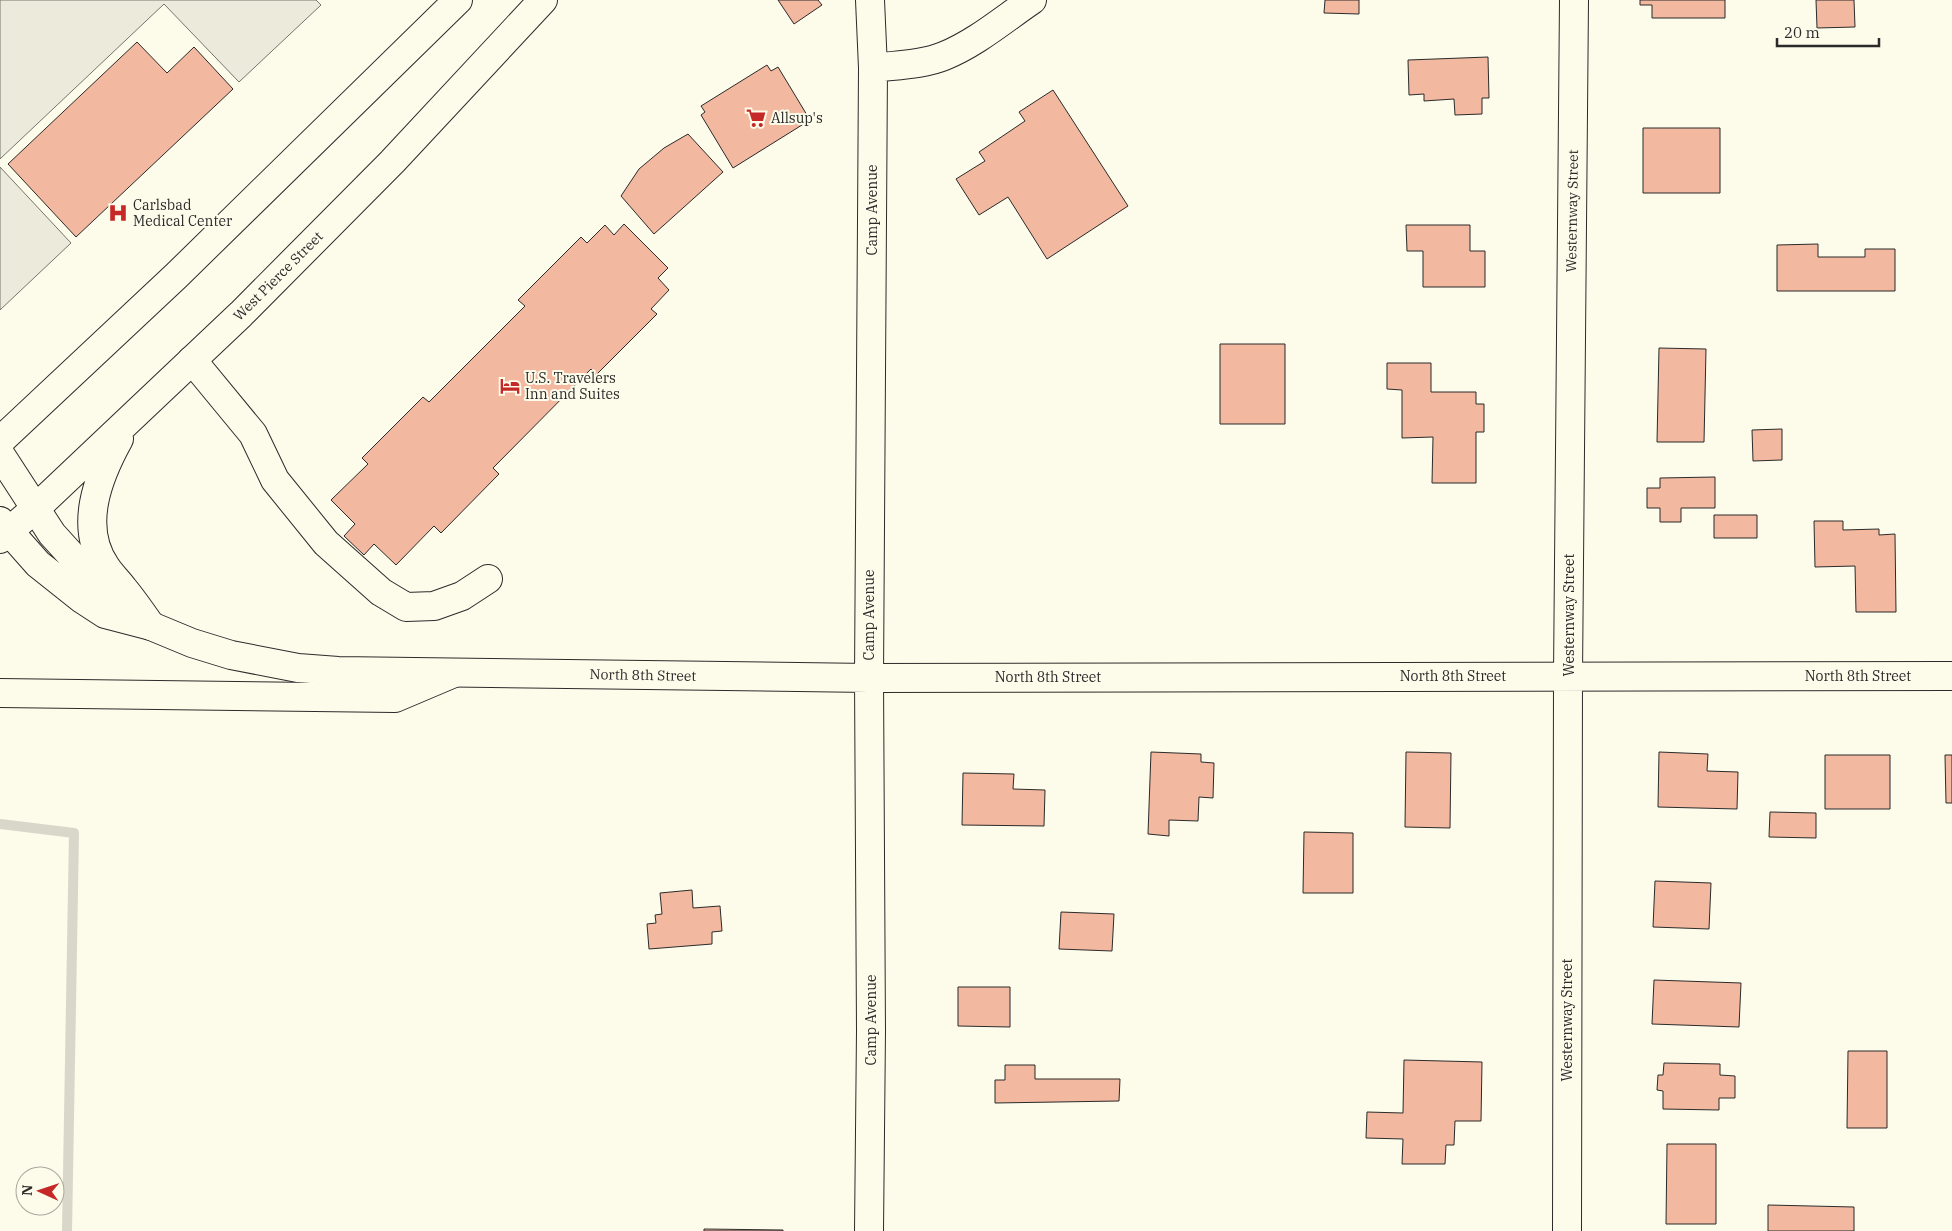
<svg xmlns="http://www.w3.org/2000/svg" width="1952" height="1231" font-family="'IBM Plex Serif',serif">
<rect width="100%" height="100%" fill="#fdfbea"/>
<!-- parking -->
<path fill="#eceadb" stroke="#74746e" d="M0,0H316L321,5L239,82L164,4L0,159Z
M0,167L71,243L0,310Z"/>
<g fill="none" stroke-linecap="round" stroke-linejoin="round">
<!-- stream -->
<path stroke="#d8d7c9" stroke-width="10" d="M0,824L74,833L67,1231"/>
</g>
<!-- building -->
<path fill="#f2b8a0" stroke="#2b2b2b" d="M778,0H818L822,5L794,24Z
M1325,0H1359V14L1324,13Z
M1640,0H1725V18H1652V5H1640Z
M1816,0H1854L1855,27L1817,28Z
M137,42L167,73L194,47L233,89L76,237L8,164Z
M1488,57L1489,98H1482V114L1455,115L1454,99L1424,101V94L1409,95L1408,60Z
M767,65L771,71L778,67L810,120L733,168L701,115L705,112L701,106Z
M1053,90L1128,206L1047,259L1008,197L979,215L956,179L985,161L979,152L1025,121L1019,112Z
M1643,128H1720V193H1643Z
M688,134L723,172L654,234L621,196L639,169L664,148Z
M624,224L668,268L658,278L669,290L651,309L657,314L596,375L591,369L493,468L499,474L441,533L434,526L396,565L374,544L364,555L344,536L355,524L331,500L368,464L362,458L423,397L429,402L525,306L518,300L581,237L587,243L605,225L614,235Z
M1406,225H1470V251H1485V287H1423V251H1407Z
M1818,244V257H1865V249H1895V291H1777V245Z
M1220,344H1285V424H1220Z
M1659,348L1706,349L1704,442H1657Z
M1387,363H1431V392H1476V404H1484V432H1476V483H1432L1433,437L1402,438V390L1387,389Z
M1782,429V460L1753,461L1752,430Z
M1715,477V508H1681V522H1660V508H1647V488H1660V478Z
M1714,515H1757V538H1714Z
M1814,521H1843V530L1879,529V535L1895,534L1896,612H1856L1855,566L1815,567Z
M1151,752L1201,754V762L1214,763L1213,798L1199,797L1198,821L1169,820V836L1148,834Z
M1406,752L1451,753L1450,828L1405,827Z
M1659,752L1708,754L1707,771L1738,772L1737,809L1658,807Z
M1825,755H1890V809H1825Z
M1945,755H1952V803H1946Z
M963,773L1014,774L1013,789L1045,790L1044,826L962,825Z
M1770,812L1816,813V838L1769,837Z
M1304,832L1353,833V893H1303Z
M1655,881L1711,883L1709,929L1653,927Z
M692,890L693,908L720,906L722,931L712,932V944L649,949L647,924L656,923L655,915L662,914L660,893Z
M1061,912L1114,914L1112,951L1059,949Z
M1654,980L1741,983L1739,1027L1652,1024Z
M958,987H1010V1027L958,1026Z
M1848,1051H1887V1128H1847Z
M1404,1060L1482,1062L1481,1121H1455L1454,1145H1446L1445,1164H1402L1403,1139L1366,1138L1367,1112L1403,1113Z
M1664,1063L1720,1064V1075L1735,1076V1098H1719V1110L1663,1109V1091L1657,1090L1658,1075H1663Z
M1005,1065H1035V1079H1120L1119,1101L995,1103V1080H1005Z
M1667,1144H1716V1224H1666Z
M1768,1205L1854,1207V1231H1768Z
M704,1229L783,1230V1231H704Z"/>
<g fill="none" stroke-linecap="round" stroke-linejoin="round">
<defs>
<path id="minor" d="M873,68C896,65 922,65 944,56C976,43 1004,19 1032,0
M192,360L253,434L275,480L326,543L381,592L406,607L434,606L462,596L488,579
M0,454L52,534L101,588L129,610
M0,521L38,564L82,599L105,614L151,626L192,643L231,655L298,668L338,671L869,678L1952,676
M869,1231L871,1031L869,678L873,68L870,0
M1567,1231L1568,676L1574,0"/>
<path id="highway" d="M119,439C98,477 78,527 106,567C111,575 118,581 123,588C133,600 142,613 151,626
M0,441L176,276L458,0
M0,539L36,508L241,314L392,162L543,0
M0,693L395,698L454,673"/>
</defs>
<!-- minor casing -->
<use href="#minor" stroke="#2b2b2b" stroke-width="30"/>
<!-- highway casing -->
<use href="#highway" stroke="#2b2b2b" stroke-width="30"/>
<!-- minor -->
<use href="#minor" stroke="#fdfbea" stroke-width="28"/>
<!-- highway -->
<use href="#highway" stroke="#fdfbea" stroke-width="28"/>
</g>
<!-- icons -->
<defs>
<symbol id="supermarket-bare" viewBox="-9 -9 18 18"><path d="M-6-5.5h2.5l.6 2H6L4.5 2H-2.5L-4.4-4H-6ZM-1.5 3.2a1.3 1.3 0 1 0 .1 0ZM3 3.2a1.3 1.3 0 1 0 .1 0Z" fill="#c62828" stroke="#fdfbea" stroke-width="2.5" paint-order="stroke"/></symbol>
<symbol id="hospital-bare" viewBox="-9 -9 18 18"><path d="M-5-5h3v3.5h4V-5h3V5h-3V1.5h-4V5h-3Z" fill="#c62828" stroke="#fdfbea" stroke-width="2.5" paint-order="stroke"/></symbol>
<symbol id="hotel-bare" viewBox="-9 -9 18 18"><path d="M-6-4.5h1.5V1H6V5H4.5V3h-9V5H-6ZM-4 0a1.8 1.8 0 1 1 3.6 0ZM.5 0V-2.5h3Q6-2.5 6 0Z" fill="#c62828" stroke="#fdfbea" stroke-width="2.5" paint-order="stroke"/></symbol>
</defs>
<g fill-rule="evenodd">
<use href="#supermarket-bare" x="742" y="104" width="28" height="28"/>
<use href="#hospital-bare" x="104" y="199" width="28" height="28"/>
<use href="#hotel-bare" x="496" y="372" width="28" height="28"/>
</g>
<g text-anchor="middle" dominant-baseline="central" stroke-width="4" stroke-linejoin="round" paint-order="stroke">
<!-- poi labels -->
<g font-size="14" fill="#2b2b2b" stroke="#fdfbea" text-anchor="start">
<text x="771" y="118">Allsup's</text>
<text x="133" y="205">Carlsbad<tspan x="133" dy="16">Medical Center</tspan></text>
<text x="525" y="378">U.S. Travelers<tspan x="525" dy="16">Inn and Suites</tspan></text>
</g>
<!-- street labels -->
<g font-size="14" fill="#2b2b2b" stroke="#fdfbea">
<text transform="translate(872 210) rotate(-90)">Camp Avenue</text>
<text transform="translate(1572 211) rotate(-89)">Westernway Street</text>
<text transform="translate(278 276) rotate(-45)">West Pierce Street</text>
<text transform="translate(869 615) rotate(-90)">Camp Avenue</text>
<text transform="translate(1569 615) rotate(-90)">Westernway Street</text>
<text transform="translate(643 675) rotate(1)">North 8th Street</text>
<text x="1453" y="676">North 8th Street</text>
<text x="1858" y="676">North 8th Street</text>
<text x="1048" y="677">North 8th Street</text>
<text transform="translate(871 1020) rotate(-90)">Camp Avenue</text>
<text transform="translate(1567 1020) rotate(-90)">Westernway Street</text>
</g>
</g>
<!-- north arrow -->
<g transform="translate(40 1191) rotate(273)"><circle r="24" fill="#fdfbea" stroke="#a9a89e"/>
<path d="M0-4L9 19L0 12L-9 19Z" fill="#c62828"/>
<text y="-8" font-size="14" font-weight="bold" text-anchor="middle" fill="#2b2b2b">N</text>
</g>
<!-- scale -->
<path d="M1777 38v8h102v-8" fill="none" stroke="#2b2b2b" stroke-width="2.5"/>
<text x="1784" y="38" font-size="15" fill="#2b2b2b" stroke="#fdfbea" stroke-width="4" paint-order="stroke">20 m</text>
</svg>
